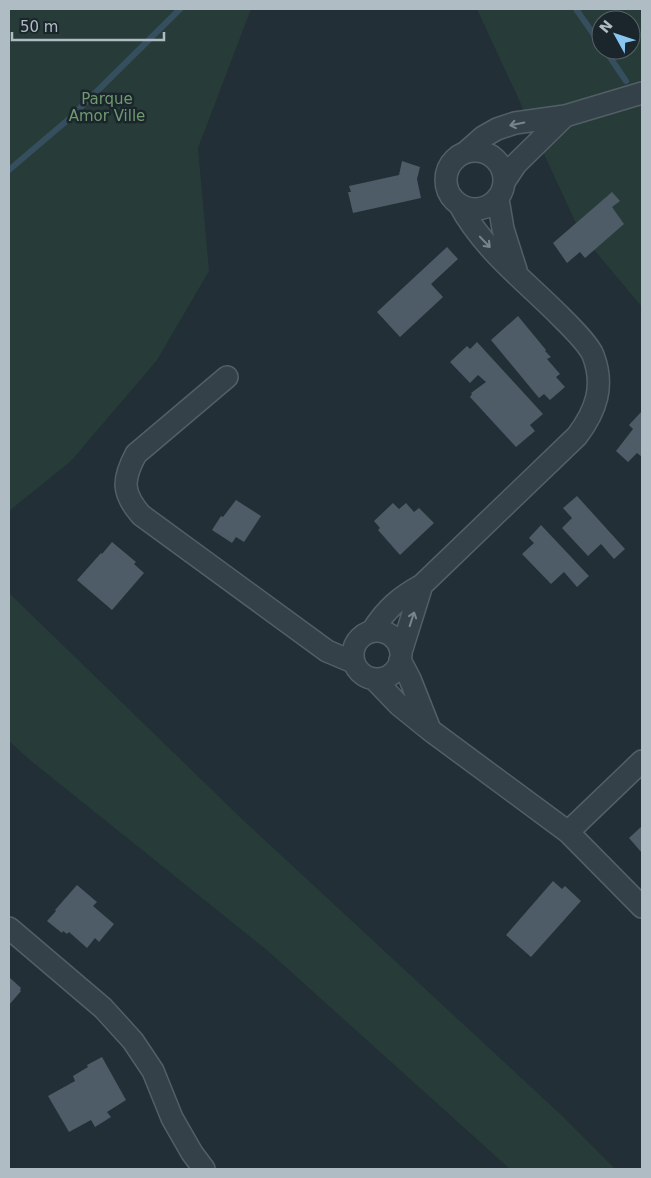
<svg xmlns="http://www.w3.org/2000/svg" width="651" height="1178" font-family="'DejaVu Sans',sans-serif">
<rect width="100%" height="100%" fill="#222f37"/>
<!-- green -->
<path fill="#273c38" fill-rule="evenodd" d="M9,9H251L198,148L209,271L157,360L71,461L9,511Z
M477,9H642V307L581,234ZM601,20H631V50H601Z
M9,593L243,820L559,1113L615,1169H510L268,951L30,760L9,741Z"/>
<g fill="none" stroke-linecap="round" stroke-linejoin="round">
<!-- stream -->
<path stroke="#364f5e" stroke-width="6" d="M576,9L601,45
M605,50L626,81
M9,170L70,118L180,9"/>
</g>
<!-- building -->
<path fill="#4d5c66" d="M402,161L420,167L417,179L421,198L353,213L348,192H351L349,186L399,175Z
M612,192L620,201L612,207L624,224L585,258L580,252L567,263L553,243Z
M447,247L458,259L431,284L443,297L400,337L377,312Z
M518,316L546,350L545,351L551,357L547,359L560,374L556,377L565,387L550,400L544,394L539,398L491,340Z
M477,342L543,414L530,425L535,431L516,447L470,397L472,394L471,393L486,382L478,375L470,383L450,362L467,346L470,349Z
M642,411V457L637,453L628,462L616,451L633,429L629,425Z
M577,496L625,549L614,559L601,544L588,556L562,528L572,518L563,508Z
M236,500L261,516L244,542L236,537L232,543L212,530L221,516L223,517Z
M393,503L399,509L406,503L414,512L419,508L434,523L400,555L378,530L380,528L374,521Z
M541,525L589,576L577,587L564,572L551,584L522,554L534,543L529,538Z
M112,542L136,562L134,564L144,573L112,610L77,580L101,553L102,554Z
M642,826V853L629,838Z
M553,881L562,889L565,886L581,901L531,957L506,935Z
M77,885L97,902L93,906L114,924L99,942L95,938L87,948L69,932L67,934L63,931L62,933L47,921L56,911L55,910Z
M9,977L21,988L20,990L21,991L9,1005Z
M102,1057L126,1100L107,1112L111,1117L95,1127L91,1120L69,1132L48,1096L75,1081L73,1076L88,1067L87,1065Z"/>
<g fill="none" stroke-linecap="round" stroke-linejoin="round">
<defs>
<path id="minor" d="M446 180a29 29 0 1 1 58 0a29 29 0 1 1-58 0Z
M466,152L483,137L497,129L515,123L565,116L642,93
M504,182L516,164L565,116
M498,199L503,229L516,270
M227,377L136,454C122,480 122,493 141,515L327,651L353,662
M353 655a24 24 0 1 1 48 0a24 24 0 1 1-48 0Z
M372,631C387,608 399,598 422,585L577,436C596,411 605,386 593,355C588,343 568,324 558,314C524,280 482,248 459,204
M401,652L422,585
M400,660L410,679L429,727
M375,680L399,705L430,730L568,832L642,907
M568,832L642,761
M9,928L103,1008L133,1041L153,1071L172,1118L192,1153L204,1169"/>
</defs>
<!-- minor casing -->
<use href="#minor" stroke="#535f66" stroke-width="24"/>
<!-- minor -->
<use href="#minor" stroke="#354148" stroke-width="21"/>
</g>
<!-- one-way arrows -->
<defs><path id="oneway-shaft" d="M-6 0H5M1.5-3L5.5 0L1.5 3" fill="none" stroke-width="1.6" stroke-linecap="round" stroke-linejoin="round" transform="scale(1.25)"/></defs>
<g stroke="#79858c">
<use href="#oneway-shaft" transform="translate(517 124) rotate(168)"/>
<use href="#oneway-shaft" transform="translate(485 242) rotate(46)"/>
<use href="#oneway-shaft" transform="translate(412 619) rotate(-72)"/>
</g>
<g text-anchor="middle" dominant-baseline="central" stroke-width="5" stroke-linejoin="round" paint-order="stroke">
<!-- park labels -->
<g font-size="15" fill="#709970" stroke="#1b262c">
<text x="107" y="99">Parque<tspan x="107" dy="17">Amor Ville</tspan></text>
</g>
</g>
<!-- border -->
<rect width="651" height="1178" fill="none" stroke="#b0bcc4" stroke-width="20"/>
<!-- north arrow -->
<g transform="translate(616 35) rotate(310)"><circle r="24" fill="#1b262c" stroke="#576269"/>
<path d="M0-4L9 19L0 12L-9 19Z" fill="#87c7f2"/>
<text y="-8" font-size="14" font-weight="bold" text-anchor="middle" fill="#b0bcc4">N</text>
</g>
<!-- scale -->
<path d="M12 32v8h152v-8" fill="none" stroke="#b0bcc4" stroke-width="2.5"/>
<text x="20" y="32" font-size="15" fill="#b0bcc4" stroke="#1b262c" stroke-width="4" paint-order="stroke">50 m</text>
</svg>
